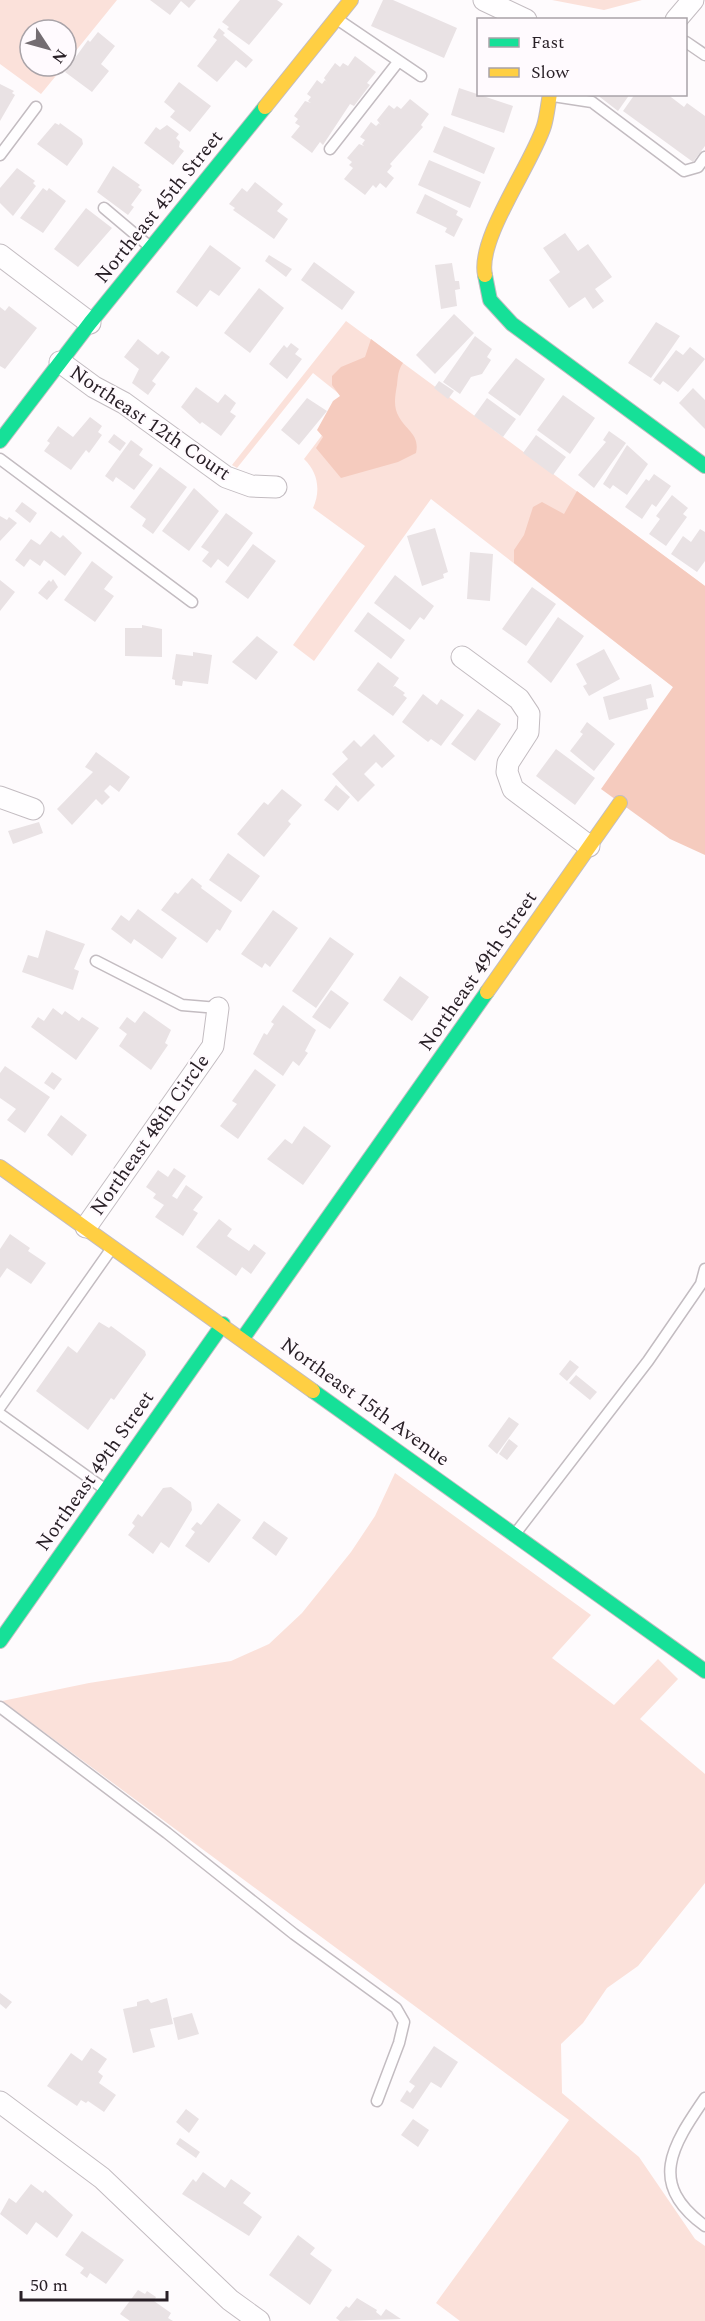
<svg xmlns="http://www.w3.org/2000/svg" width="705" height="2321" font-family="Spectral,serif">
<rect width="100%" height="100%" fill="#fefbfd"/>
<!-- green -->
<path fill="#fbe1da" d="M0,0H117L66,63V30H30V66H64L41,94L0,64Z
M552,0H642L604,10Z
M346,321L705,586L673,687L431,499L314,661L293,645L365,546L313,508C321,491 318,472 304,459L348,401L313,373L237,468L232,465Z
M395,1473L591,1615L552,1658L614,1705L658,1659L678,1679L640,1719L705,1774V1883L638,1966L607,1988L583,2023L561,2044L562,2093L639,2157L695,2239L705,2246V2321H460L436,2303L569,2120L2,1701L89,1683L231,1661L269,1644L302,1613L351,1552L375,1516Z"/>
<!-- forest -->
<path fill="#f5cbbe" d="M371,339L403,363C398,370 398,376 397,385C395,396 393,407 399,417C407,431 420,435 416,453L398,462L341,478L316,448L323,437L317,430L333,401L340,396L332,385V376L341,367L365,357Z
M577,491L705,586V855L670,839L601,789L673,687L514,563V550L524,535L533,507L542,502L564,514Z"/>
<!-- building -->
<path fill="#e9e2e4" d="M150,0H196L189,8L181,1L170,15Z
M240,0H277L283,4L249,45L227,29L229,27L222,22Z
M383,0H393L457,28L444,58L371,26Z
M219,28L225,33L223,35L253,60L246,68L236,60L217,82L197,66L217,40L213,37Z
M98,32L115,46L101,64L109,71L92,92L65,72L88,40L90,42Z
M355,56L376,72L367,83L370,85L354,106L350,104L323,145L320,142L312,153L291,137L300,126L295,123L298,119L294,116L305,101L311,103L308,101L311,97L307,94L317,80L322,84L325,80L327,82L324,78L335,63L340,67L343,63L348,66Z
M179,82L211,106L190,132L170,117L175,111L164,102Z
M0,84L14,91L12,93L15,95L0,121Z
M459,88L513,106L504,133L451,115Z
M596,94H630L618,111Z
M635,94H667L684,107L687,103L705,116V146L693,162L623,111Z
M410,99L429,114L421,125L423,127L390,164L392,166L387,172L394,178L386,188L380,183L376,188L373,185L365,195L344,179L353,168L349,165L352,162L347,158L359,144L364,146L362,144L365,140L360,137L371,122L376,126L379,123L381,125L377,120L389,105L394,109L397,106L401,109Z
M55,123L59,125L60,123L82,139L83,144L67,166L37,144Z
M167,125L179,134L176,138L180,142L179,147L184,151L173,165L144,143L156,127L160,130Z
M444,126L495,148L484,174L433,152Z
M429,160L481,182L470,208L418,185Z
M113,166L140,185L138,187L142,190L131,205L134,207L128,215L97,192Z
M17,168L35,181L33,183L36,186L13,216L0,203V188Z
M255,182L283,204L277,211L288,219L274,239L233,210L235,208L229,204L242,188L247,192Z
M43,188L47,191L49,188L66,201L43,233L20,218Z
M425,194L458,211L456,215L463,219L454,237L445,232L447,228L416,213Z
M86,208L112,228L78,267L54,249Z
M565,233L578,251L588,244L612,277L595,289L604,301L593,309L585,297L569,308L549,280L560,272L543,248Z
M210,245L241,268L219,296L210,290L197,307L176,292Z
M269,255L292,269L286,277L265,261Z
M314,262L355,292L342,310L301,280Z
M452,263L455,281H459L460,289L455,290L457,306L441,309L435,265Z
M259,288L284,308L250,353L224,333Z
M9,306L37,328L5,369L0,366V307L5,311Z
M454,314L474,333L435,374L416,355Z
M656,322L680,336L651,378L628,363Z
M475,336L492,349L487,357L491,360L482,374L471,377L460,394L443,382Z
M138,339L158,355L162,351L170,357L152,381L156,384L148,395L132,383L139,369L124,357Z
M291,343L299,349L295,354L302,359L287,379L269,364L284,345L287,348Z
M690,347L705,359L678,392L663,381L660,385L653,380L676,350L683,355Z
M516,358L545,379L520,416L488,393Z
M439,381L454,391L448,399L434,388Z
M196,387L218,403L225,394L236,403L230,412L236,416L221,436L202,422L200,424L181,407Z
M693,388L705,400V429L679,403Z
M563,395L595,418L570,454L537,430Z
M307,398L327,411L299,445L281,430Z
M487,398L516,419L503,437L474,416Z
M90,417L102,426L98,432L102,435L89,453L86,450L71,470L44,451L50,443L47,441L58,426L73,437Z
M609,431L626,443L594,488L578,475L606,442L603,440Z
M114,434L126,443L120,451L108,442Z
M536,435L566,457L553,475L523,453Z
M131,440L143,449L139,455L153,465L134,490L116,477L113,482L105,476Z
M627,445L648,464L627,495L613,485L610,489L603,484Z
M160,467L187,487L153,534L142,526L146,519L130,507Z
M654,474L671,486L656,507L652,504L642,519L625,507L646,479L649,481Z
M194,488L219,511L189,551L162,531Z
M672,495L688,508L683,514L687,517L666,546L649,534L660,519L656,516Z
M22,502L37,513L30,523L15,511Z
M226,513L253,533L228,567L218,559L211,568L202,561L209,552L201,547Z
M0,516L7,520L9,517L17,523L0,541Z
M435,528L448,572L443,574L444,578L422,586L407,536Z
M700,529L705,532V561L697,572L671,554L683,536L691,542Z
M51,531L60,538L63,535L82,553L65,576L44,560L40,566L30,559L24,567L15,560L31,539L40,545Z
M253,544L276,561L248,599L225,582Z
M470,552L493,554L490,601L467,599Z
M92,561L113,577L104,589L114,596L95,622L64,600Z
M395,575L434,606L424,620L420,617L410,630L374,603Z
M53,579L58,587L47,600L38,593L49,580L51,582Z
M0,580L15,592L0,611Z
M532,587L556,604L526,646L502,629Z
M368,612L405,640L391,659L354,631Z
M558,617L584,636L551,683L527,662Z
M142,625L162,629V657L125,656V628H142Z
M257,636L278,652L256,680L232,662Z
M604,649L620,679L589,696L583,686L587,684L576,664Z
M193,652L212,655L208,684L183,681L182,686L175,685V680L172,679L176,654L193,656Z
M378,662L399,678L393,687L395,686L405,693L403,695L407,698L393,716L357,690Z
M651,684L654,697L646,699L648,709L609,720L603,697Z
M423,694L437,705L441,699L464,715L441,746L431,739L428,742L402,722Z
M478,709L501,724L475,761L451,744Z
M587,722L615,744L594,771L570,751L583,734L580,732Z
M374,734L395,756L382,768L376,762L364,774L375,785L358,802L332,774L348,759L342,752L354,740L361,747Z
M556,749L595,778L575,805L536,776Z
M96,752L130,777L119,792L110,785L104,791L110,797L102,805L96,799L72,825L57,809L93,772L85,767Z
M336,785L350,797L338,811L324,800Z
M282,789L302,805L288,821L291,824L264,857L237,834L264,802L268,805Z
M39,822L43,833L13,844L8,831Z
M228,853L260,876L241,902L209,880Z
M192,878L202,886L201,888L232,911L220,931L217,929L207,943L161,910L175,892L178,894Z
M138,909L177,938L162,959L134,939L131,944L111,929L121,915L129,921Z
M273,910L298,928L270,967L265,963L262,968L241,954Z
M46,930L85,944L74,969L79,971L73,990L22,972L28,955L38,958Z
M330,937L354,954L316,1008L292,991Z
M400,976L429,997L412,1021L383,1000Z
M331,990L349,1003L330,1029L312,1017Z
M283,1005L316,1030L305,1051L308,1053L299,1066L293,1061L283,1076L253,1054L264,1033L267,1035L274,1024L271,1022Z
M53,1008L62,1015L65,1011L79,1021L82,1017L99,1028L76,1060L31,1027L38,1017L44,1021Z
M144,1011L171,1030L165,1043L168,1045L151,1070L119,1046L127,1034L119,1028L127,1017L135,1023Z
M5,1066L50,1097L25,1133L7,1120L16,1109L0,1098V1073Z
M255,1069L276,1085L238,1139L220,1126L237,1104L232,1101Z
M52,1072L62,1079L54,1090L44,1083Z
M61,1115L87,1135L72,1156L47,1135Z
M304,1126L331,1146L303,1185L267,1159L285,1139L292,1144Z
M174,1168L186,1176L172,1196L177,1199L186,1185L203,1197L193,1210L198,1213L183,1236L155,1217L164,1205L153,1198L156,1194L146,1187L158,1170L168,1177Z
M219,1219L232,1229L227,1236L249,1251L254,1244L266,1253L251,1274L242,1267L236,1276L196,1247Z
M10,1234L30,1248L28,1251L46,1263L31,1284L7,1268L0,1278V1249Z
M99,1322L109,1328L111,1326L145,1351L146,1355L114,1400L111,1398L88,1430L36,1391L68,1346L77,1353Z
M570,1360L579,1367L567,1381L559,1374Z
M576,1375L597,1392L590,1400L569,1383Z
M509,1417L519,1424L497,1454L488,1446Z
M509,1439L518,1446L507,1460L499,1454Z
M171,1487L191,1502L192,1510L169,1548L161,1542L153,1554L128,1535L135,1526L132,1523L138,1514L142,1517L163,1488Z
M218,1503L241,1520L209,1563L185,1546L195,1532L191,1529L197,1522L201,1525Z
M264,1521L288,1538L276,1556L252,1538Z
M0,1993L12,2002L6,2009L0,2004Z
M167,1998L173,2024L150,2029L155,2047L133,2053L123,2009L137,2006V2002L148,1999L151,2003Z
M192,2013L199,2034L178,2040L173,2018Z
M434,2046L458,2062L441,2088L431,2082L413,2109L400,2101L407,2090L410,2093L415,2086L409,2082Z
M91,2048L107,2059L98,2072L103,2076L99,2083L116,2095L104,2112L88,2101L86,2103L81,2100L77,2106L47,2086L71,2053L82,2061Z
M186,2109L199,2119L189,2133L176,2122Z
M413,2119L429,2130L418,2147L401,2135Z
M180,2138L200,2152L196,2158L176,2144Z
M203,2172L225,2188L231,2179L251,2193L243,2203L262,2217L249,2236L182,2194L193,2179L196,2182Z
M31,2184L43,2193L45,2190L73,2215L57,2238L36,2222L27,2235L0,2214L9,2198L16,2203Z
M82,2231L124,2260L106,2284L90,2273L87,2278L80,2273L84,2268L65,2255Z
M298,2235L315,2248L310,2254L332,2270L310,2305L269,2275Z
M138,2290L145,2294L147,2291L156,2297L154,2301L171,2313L168,2318L173,2321H130L120,2314Z
M357,2298L377,2310L376,2312L381,2316L386,2309L401,2319L340,2321L336,2318L346,2306L349,2308Z"/>
<g fill="none" stroke-linecap="round" stroke-linejoin="round">
<defs>
<path id="lane" d="M337,19L421,76
M686,42L705,55
M553,96L592,102L684,171L698,167L705,157
M330,149L398,62
M0,155L36,107
M104,208L149,246
M0,459L192,602
M96,961L182,1005L218,1008
M0,1407L112,1248
M0,1414L106,1490
M515,1534L648,1361L701,1284L705,1269
M0,1707L167,1833L294,1934L396,2008L404,2022L399,2043L377,2101
M705,2098C672,2146 647,2184 705,2226"/>
<path id="street" d="M484,0L526,20
M676,20L693,0
M0,255L90,323
M60,362L94,387L124,403L226,477L251,486L276,487
M462,657L519,699L529,714L528,732L508,763L507,772L513,789L589,846
M0,797L33,809
M86,1227L213,1046L218,1008
M0,2102L102,2178L230,2300L259,2321"/>
<path id="fast" d="M485,275L490,300L512,324L705,466
M0,441L90,323L265,107
M243,1338L487,992
M313,1391L705,1671
M0,1641L223,1324"/>
<path id="slow" d="M265,107L351,0
M485,275C477,239 532,164 544,126C547,116 548,104 550,94
M487,992L620,803
M0,1167L313,1391"/>
</defs>
<!-- lane casing -->
<use href="#lane" stroke="#c3bcc1" stroke-width="13"/>
<!-- street casing -->
<use href="#street" stroke="#c3bcc1" stroke-width="23"/>
<!-- fast casing -->
<use href="#fast" stroke="#c3bcc1" stroke-width="16"/>
<!-- slow casing -->
<use href="#slow" stroke="#c3bcc1" stroke-width="16"/>
<!-- lane -->
<use href="#lane" stroke="#fffeff" stroke-width="10"/>
<!-- street -->
<use href="#street" stroke="#fffeff" stroke-width="21"/>
<!-- fast -->
<use href="#fast" stroke="#16e098" stroke-width="14"/>
<!-- slow -->
<use href="#slow" stroke="#ffcf43" stroke-width="14"/>
</g>
<g text-anchor="middle" dominant-baseline="central" stroke-width="4.5" stroke-linejoin="round" paint-order="stroke">
<!-- street labels -->
<g font-size="20" fill="#292027" stroke="#fffafe">
<text transform="translate(159 207) rotate(-51)">Northeast 45th Street</text>
<text transform="translate(150 423) rotate(34)">Northeast 12th Court</text>
<text transform="translate(478 971) rotate(-55)">Northeast 49th Street</text>
<text transform="translate(150 1135) rotate(-55)">Northeast 48th Circle</text>
<text transform="translate(365 1402) rotate(36)">Northeast 15th Avenue</text>
<text transform="translate(95 1471) rotate(-55)">Northeast 49th Street</text>
</g>
</g>
<!-- legend -->
<rect x="477" y="18" width="210" height="78" fill="#fffafe" stroke="#a9a3a8" stroke-width="1.5"/>
<rect x="489" y="38" width="30" height="9" fill="#16e098" stroke="#a9a3a8" stroke-width="1.5"/>
<text x="531" y="48" font-size="18" fill="#292027">Fast</text>
<rect x="489" y="68" width="30" height="9" fill="#ffcf43" stroke="#a9a3a8" stroke-width="1.5"/>
<text x="531" y="78" font-size="18" fill="#292027">Slow</text>
<!-- north arrow -->
<g transform="translate(48 48) rotate(126)"><circle r="28" fill="#fffafe" stroke="#a9a3a8" stroke-width="1.5"/>
<path d="M0-4.5L10 22L0 15L-10 22Z" fill="#746d72"/>
<text y="-9" font-size="16" font-weight="bold" text-anchor="middle" fill="#292027">N</text>
</g>
<!-- scale -->
<path d="M21 2291v9h146v-9" fill="none" stroke="#292027" stroke-width="3"/>
<text x="30" y="2291" font-size="18" fill="#292027" stroke="#fffafe" stroke-width="4.5" paint-order="stroke">50 m</text>
</svg>
